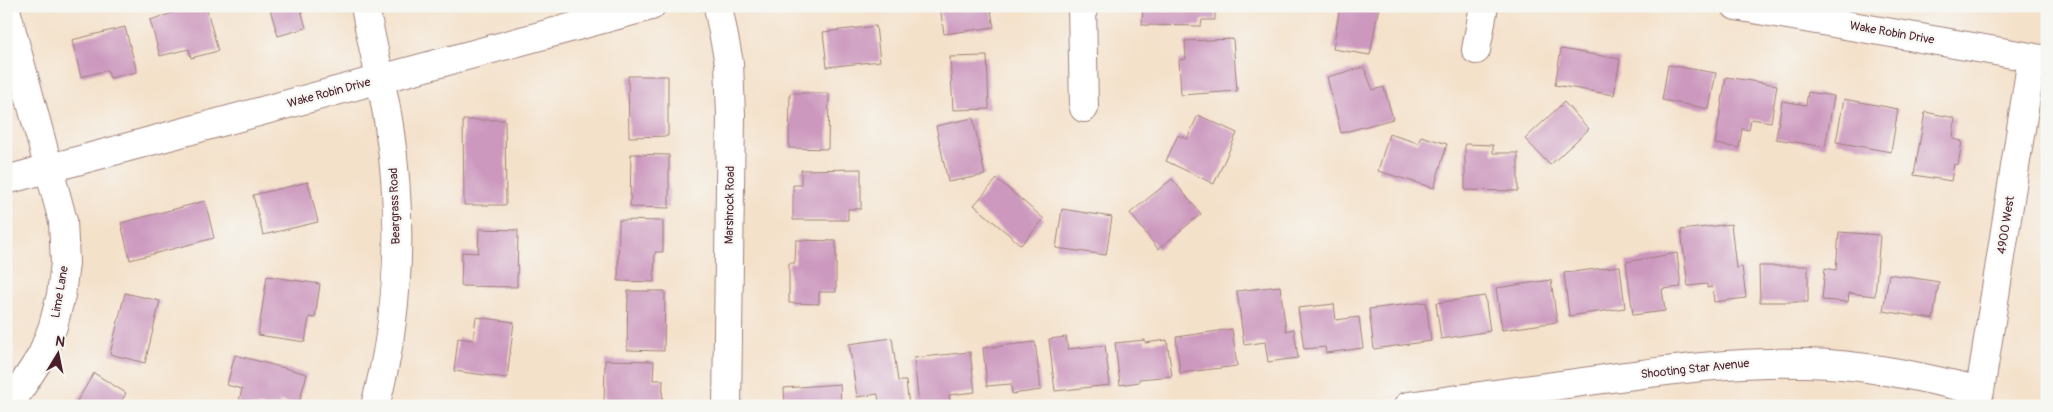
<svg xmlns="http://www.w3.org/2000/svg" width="2053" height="412" font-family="Pangolin,sans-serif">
<rect width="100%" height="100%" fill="#f6f6f2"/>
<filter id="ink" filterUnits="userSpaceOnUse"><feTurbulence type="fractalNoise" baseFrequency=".02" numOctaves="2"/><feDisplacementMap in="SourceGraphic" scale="10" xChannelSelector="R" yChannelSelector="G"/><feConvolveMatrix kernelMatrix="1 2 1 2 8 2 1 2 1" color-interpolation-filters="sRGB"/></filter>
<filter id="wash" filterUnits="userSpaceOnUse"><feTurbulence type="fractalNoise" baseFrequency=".0096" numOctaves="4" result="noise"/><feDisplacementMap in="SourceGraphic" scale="20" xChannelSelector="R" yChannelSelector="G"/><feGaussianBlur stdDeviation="1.12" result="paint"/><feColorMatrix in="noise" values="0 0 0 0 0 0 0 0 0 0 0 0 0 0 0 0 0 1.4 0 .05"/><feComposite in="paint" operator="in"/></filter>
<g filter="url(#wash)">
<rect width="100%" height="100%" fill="#f4e1ca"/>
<g id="blocks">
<!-- building -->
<path fill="#cc98be" d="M196,6H206L218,51L191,58L189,49L160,56L150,20Z
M269,6H300L306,28L278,36Z
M940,6H990L994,27L944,34Z
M1143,6H1215V20H1202L1201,26L1142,25Z
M1340,6H1379L1370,55L1333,49Z
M876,26L880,61L827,67L823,32Z
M125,27L137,72L110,78L107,70L81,77L72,40Z
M1233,39L1237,91L1181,95L1179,60L1186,59L1185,41Z
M1561,49L1620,59L1614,95L1555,85Z
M987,56L989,109L953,110L950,57Z
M1668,65L1716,73L1709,109L1662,100Z
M1364,67L1373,90L1384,87L1393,119L1341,133L1327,77Z
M628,76H668V136L629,137Z
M1726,77L1777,85L1771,122L1751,119L1749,130L1742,129L1739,148L1715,144Z
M1808,92L1834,96L1825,147L1776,139L1782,101L1806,105Z
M790,93H829L828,149L789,148Z
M1844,99L1898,109L1891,152L1836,142Z
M1564,102L1589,129L1550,165L1525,139Z
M1925,112L1955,118L1953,139L1962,141L1958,165L1954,164L1951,181L1914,175Z
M1198,115L1237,133L1214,184L1166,161L1178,135L1187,139Z
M973,118L985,175L948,182L936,126Z
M463,120H505L506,205H464Z
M1389,134L1418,143L1421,136L1447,144L1434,188L1378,171Z
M1465,144L1493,145V153H1518V191L1465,190Z
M631,154L669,155V208L630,207Z
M861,169V209H848V220H793V185H801V170Z
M997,179L1044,219L1021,245L974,205Z
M1172,179L1201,214L1158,249L1130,213Z
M308,182L318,222L263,235L253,195Z
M205,201L214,238L130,260L121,223Z
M1062,209L1112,217L1106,255L1056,248Z
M619,220L663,221V252H655L654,282L618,281Z
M1731,224L1736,268L1742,267L1746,298L1714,302L1712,287L1707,288V284L1688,286L1681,230Z
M479,229L518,230L517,287L461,286L462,252L478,253Z
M1839,232L1880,235L1875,296L1849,293L1848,302L1822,300L1825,268L1836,270Z
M796,240L836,241V292H819V304L789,303V263H795Z
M1677,253L1681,287L1662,289L1665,311L1633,315L1626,262Z
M1620,266L1625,308L1569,316L1564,273Z
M1759,266H1808V302H1760Z
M1889,274L1939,282L1933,319L1883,311Z
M267,276L320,284L315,318L309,317L305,342L258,335Z
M1551,280L1557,322L1502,330L1496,288Z
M1280,286L1286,331L1294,329L1298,358L1268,362L1265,342L1244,345L1237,291Z
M628,291H665L664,351L627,350Z
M125,293L160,301L145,363L110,354Z
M1485,296L1490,331L1441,339L1436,303Z
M1426,302L1431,341L1374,349L1369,309Z
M1334,304L1336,320L1359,317L1363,348L1326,353L1325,347L1304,349L1298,308Z
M476,317L514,322L507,378L454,371L458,338L473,340Z
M1232,329L1237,366L1180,373L1176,337Z
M1066,337L1068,349L1105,345L1110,385L1055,391L1049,339Z
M892,338L898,381H906L909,406H879L878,394L857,397L849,344Z
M1145,340V343L1167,340L1172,376L1139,379V382L1120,385L1115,343Z
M1035,342L1041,390L1012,394L1011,384L987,386L983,348Z
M970,352L975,392L949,395L950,405L919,406L914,358Z
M235,355L307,374L298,406L280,401L278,406H238L242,389L227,385Z
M605,360L654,361L653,380H663L662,406H604Z
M94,373L126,393L119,406H74Z
M840,384L841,406H785L784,388Z"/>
</g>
</g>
<g filter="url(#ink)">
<use href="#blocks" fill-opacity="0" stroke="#9f807a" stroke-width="1"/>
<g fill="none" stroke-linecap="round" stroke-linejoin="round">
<defs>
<path id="minor" d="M365,6C372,46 383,86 389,126C403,218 400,315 375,406
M718,6L729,63L731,115L727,406
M1082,6L1084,108
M1736,6L2047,60
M6,10L63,221L65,263L61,295L53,326L42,355L9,406
M1476,50L1484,6
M6,180L651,6
M1408,406C1474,397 1539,388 1604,379C1671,370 1737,361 1805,363C1865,364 1922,377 1980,391L2032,58"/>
</defs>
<!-- minor casing -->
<use href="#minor" stroke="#9f807a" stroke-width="30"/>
<!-- minor -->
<use href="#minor" stroke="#fff" stroke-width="28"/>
</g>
</g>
<g text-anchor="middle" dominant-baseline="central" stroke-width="4.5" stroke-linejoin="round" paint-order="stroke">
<!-- street labels -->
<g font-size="12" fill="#4a1f2b" stroke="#f6f6f2">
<text transform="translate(1892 33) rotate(10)">Wake Robin Drive</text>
<text transform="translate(329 93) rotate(-15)">Wake Robin Drive</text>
<text transform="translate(730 205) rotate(-89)">Marshrock Road</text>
<text transform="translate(395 206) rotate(-92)">Beargrass Road</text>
<text transform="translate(2006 225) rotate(-81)">4900 West</text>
<text transform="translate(60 292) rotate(-80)">Lime Lane</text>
<text transform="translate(1695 369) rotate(-6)">Shooting Star Avenue</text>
</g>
</g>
<!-- margin -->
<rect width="2053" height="412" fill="none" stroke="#f6f6f2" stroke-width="25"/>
<!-- north arrow -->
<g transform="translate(58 354) rotate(10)" stroke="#f6f6f2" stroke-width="4" paint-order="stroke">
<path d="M0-4L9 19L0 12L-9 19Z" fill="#4a1f2b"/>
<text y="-8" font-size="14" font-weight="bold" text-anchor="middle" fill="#4a1f2b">N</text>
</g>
</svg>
